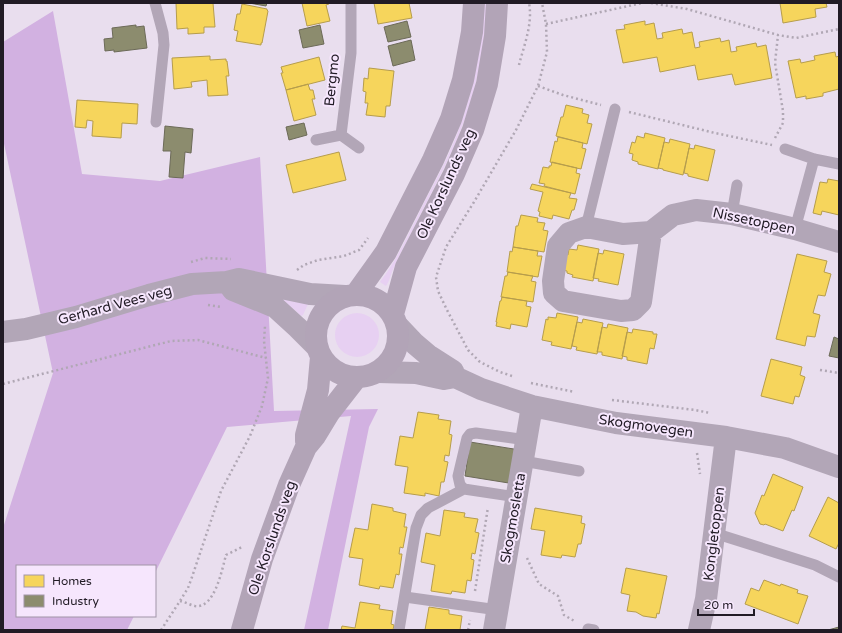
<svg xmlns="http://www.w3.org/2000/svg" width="842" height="633" font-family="'Varela Round',sans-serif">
<rect width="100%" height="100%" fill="#e9deee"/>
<!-- green -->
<path fill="#e7d0f2" d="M484,3H487C485,54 473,106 451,153C438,181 423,209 409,237C403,248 397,260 392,272C390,277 389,282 386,286L380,282C396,261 407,237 419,213C429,192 441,172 450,151C471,104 482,53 484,3Z
M286,298L308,304L303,315L301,316L295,310L283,302Z
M335 335a22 22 0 1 1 44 0a22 22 0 1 1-44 0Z"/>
<!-- forest -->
<path fill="#d2b1e1" d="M53,11L82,174L160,181L260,157L274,411L378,409L369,427L328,630H304L351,416L227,427L155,573V566H17V616H134L127,630H3V528L53,373L3,139V42Z"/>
<!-- homes -->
<path fill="#f6d55c" stroke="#b69d4c" d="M176,3H213L215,27H204V33L188,34V28L177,29Z
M302,3H329V4L326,5L330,21L307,26Z
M374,3H409L412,18L378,24Z
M780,3H826L827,7L815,9L816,17L783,23Z
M242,4L267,9V10L268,11L262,43H261V45L236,41L238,31L234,30L237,14H240Z
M645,21V25L654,23L657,39L663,38L662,33L682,29L683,34L692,32L695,48L700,47L699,42L720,38L721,42L729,40L731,52L737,51L736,47L756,43L757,47L766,45L772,78L735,85L732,74L698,80L695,65L660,72L657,57L623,63L616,30L625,29L624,25Z
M835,52L836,57L839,56V89L823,93V96L806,99V96L796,98L788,61L800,59L801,63L815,60L814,56Z
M210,56V60L226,59V61H227L229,76H226L228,95L208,96L207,80L191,82L192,87L174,89L172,58Z
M319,57L325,80L286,90L281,73H283L281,67Z
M369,68L394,71L390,106H386L385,117L366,115L368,103H365L366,92L363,91L364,78L368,79Z
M308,84L310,90H313L315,99H312L316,115L294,121L286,90Z
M77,100L138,104L137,124L122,123L121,138L92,136L93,121L87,120L86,128L75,127Z
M566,105L583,109L582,113L589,115L587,123L592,124L587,144L556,136L561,117H563Z
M645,133L665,138L658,169L638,164V162L632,160L633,154L629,153L632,142L635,143L637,136L644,138Z
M558,137L583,143L582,148L586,149L581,169L550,162L555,141L557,142Z
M670,139L690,144L683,175L663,170V169L658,168L664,142L669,143Z
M695,145L715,150L708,181L688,176V174L684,173L689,148L694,149Z
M339,152L346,180L293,193L286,165Z
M552,162L577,168L576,173L580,174L575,194L544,186L545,184L539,183L543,167L549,168V166H551Z
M828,179L839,181V215L822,211L821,215L813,213L820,182L827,183Z
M532,184L571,193L569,198L577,199L574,210H572L569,219L553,215L552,219L539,216L540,212L538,211L543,192L530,189Z
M521,215L538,218L537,222L545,223L543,230L548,231L544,252L513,247L516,226H518Z
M578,245L599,249L593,281L572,277L573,275L567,273V271L562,270L565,254L568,255L569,249L577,250Z
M513,247L538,251L537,256H542L538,277L507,272L510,251L512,252Z
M604,250L624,254L618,285L598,281L599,279L593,278L598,253L603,254Z
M797,254L827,261L824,272L831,274L825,296L818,295L813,313L820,315L815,337L807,336L805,346L776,339Z
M508,272L533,276L531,281L536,282L533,302L501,297L505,276H507Z
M502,297L527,301L526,306L531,307L527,327L511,324L510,329L496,326L497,322H496L500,301H501Z
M557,313L578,317L571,349L551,345L552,342L542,340L546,319L548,320V317L556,318Z
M583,319L603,323L597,354L576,350L577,347L572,346L577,322L582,323Z
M608,324L628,328L622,359L602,355V352H597L602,327L607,328Z
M633,329L653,332V334H657L654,349L650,348L647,364L627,360V357L622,356L627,332L632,333Z
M771,359L802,367L800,375L805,377L799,397L795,396L793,404L761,396Z
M418,412L439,415L438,419L451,421L449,434L452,435L449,456L445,455L444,461L448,462L444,482H441L439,496L425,493V496L404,493L408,467L395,465L400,436L413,438Z
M773,474L803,487L794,511L792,510L783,531L765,524L764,525L760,524L755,513L762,495L764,496Z
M828,497L839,503V543L836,549L809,536Z
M372,504L393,508V511L406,514L404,527H407L403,548L400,547L399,554H402L399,575L396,574L393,588L380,586L379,589L359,585L363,559L349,557L355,528L368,530Z
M535,508L582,516L581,523L585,524L581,544H578L575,557L562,555L561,558L541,555L545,531L531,529Z
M444,510L465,513L464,517L478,519L475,532L479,533L475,554L472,553L471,559L474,560L471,581L467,580L465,593L452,591L451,594L431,591L435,565L421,562L426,533L440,536Z
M626,568L667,576L659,614L657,613L656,618L643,616L636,612L627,611L630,595L621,593Z
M764,580L780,586L781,584L798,590L797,593L808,596L798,624L745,604L751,588L759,591Z
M360,602L380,605L379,609L393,611L391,624L394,625L393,630H341L342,626L355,628Z
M429,607L449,610V614L462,616L460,630H462H425Z"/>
<!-- industry -->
<path fill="#8c8c6e" stroke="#6c6a58" d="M249,3H267L266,6Z
M407,21L411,37L388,42L384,27Z
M136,25V27L144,26L147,48L114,52V50L105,51L104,39L113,38L112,28Z
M320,25L324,44L303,48L299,30Z
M411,40L415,60L393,66L388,46Z
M304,123L307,135L289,140L286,127Z
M165,126L193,129L191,153L185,152L183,178L169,177L171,151H163Z
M834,337L839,339V358L829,356Z
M470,442L520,450L515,484L465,476Z
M839,627V630H828Z"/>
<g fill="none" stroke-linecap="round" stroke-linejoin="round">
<!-- path -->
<path stroke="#b0a7b4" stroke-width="2.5" stroke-dasharray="2 3" stroke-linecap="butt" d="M651,3L687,9L778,35L796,38L839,29
M546,24L642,3
M519,65C524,45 533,24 529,3
M538,86L563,95L601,105
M629,112L715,133L772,145
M775,138L783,123V111L775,63L778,35
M191,262L205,258L231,259
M297,270L304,265L318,260L344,256L359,250L368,238
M208,305L221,307
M820,370L839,373
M512,376L500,372L480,362L468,350L447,310L438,291L436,277L446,247L474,202L516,130L538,86L547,52L546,24L542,3
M531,383L575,392
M3,384L171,341L198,340L266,358
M612,400L695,410L710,413
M697,453L700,474
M527,558L539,584L558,596L564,615L576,622
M475,591L488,507
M180,601C185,602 190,605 195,606C215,609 222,569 226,555L242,547
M161,630L180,601L188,588L192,577L221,491L250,436L262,406L268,378L264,341L265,326
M468,630L470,620"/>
<!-- lane -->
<path stroke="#b2a6b7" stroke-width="11" d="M155,3L163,33L164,45L156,122
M341,135L359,148
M316,140L341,135L351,53V3
M785,149L814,159L839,164
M732,214L737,185
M586,227L615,109
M795,229L814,159
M523,461L579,471
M517,497L464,489L460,485L458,476L467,438L470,434L476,433L527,440
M714,533L815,565L839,577
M405,597L498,610
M588,629L594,630
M399,630L416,528L421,515L428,508L464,489"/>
<!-- street -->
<path stroke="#b2a6b7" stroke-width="22" d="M651,232L641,302L633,310L621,311L563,301L554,293L553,281L558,246L569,233L586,227L623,234L651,232L673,215L696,210L732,214L795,229L839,242
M228,283L233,290L275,307L298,328L317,347
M397,325L415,344L428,355L453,371L455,377
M3,332L26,329L76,317L149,295L192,284L227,282L239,279L310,294L345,296
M378,372L416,373L444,379L455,377L481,389L532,406L616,423L726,437L785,448L839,467
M494,630L532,406
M699,630L706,599L726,437"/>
<!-- secondary -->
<path stroke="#b2a4b7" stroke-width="22" d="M356,294L386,252L433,160L451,119L463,80L472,32L474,3
M316 336a41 41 0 1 1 82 0a41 41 0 1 1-82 0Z
M393,314L406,267L454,174L473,130L487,84L495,36L497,3
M306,441V435L318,390L321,357
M242,630L262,559L289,485L306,447L315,436L329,413L357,377"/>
</g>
<g text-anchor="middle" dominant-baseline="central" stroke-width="4" stroke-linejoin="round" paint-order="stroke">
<!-- street labels -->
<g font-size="14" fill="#211b25" stroke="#f6e6fd">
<text transform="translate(332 80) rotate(-84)">Bergmo</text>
<text transform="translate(446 184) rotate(-65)">Ole Korslunds veg</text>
<text transform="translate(754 221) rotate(12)">Nissetoppen</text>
<text transform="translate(115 305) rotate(-15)">Gerhard Vees veg</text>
<text transform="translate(646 426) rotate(8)">Skogmovegen</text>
<text transform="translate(513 518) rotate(-80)">Skogmosletta</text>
<text transform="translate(714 534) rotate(-83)">Kongletoppen</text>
<text transform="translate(272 538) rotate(-71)">Ole Korslunds veg</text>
</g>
</g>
<!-- border -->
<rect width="842" height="633" fill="none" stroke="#211b25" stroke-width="8"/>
<!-- legend -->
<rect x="16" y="565" width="140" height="52" fill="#f6e6fd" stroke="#a195a7"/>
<rect x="24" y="575" width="20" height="12" fill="#f6d55c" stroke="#a195a7"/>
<text x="52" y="585" font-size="12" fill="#211b25">Homes</text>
<rect x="24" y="595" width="20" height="12" fill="#8c8c6e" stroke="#a195a7"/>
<text x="52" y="605" font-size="12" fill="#211b25">Industry</text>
<!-- scale -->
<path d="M698 609v6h56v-6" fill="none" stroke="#211b25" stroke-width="2"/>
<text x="704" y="609" font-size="12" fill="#211b25" stroke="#f6e6fd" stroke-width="3" paint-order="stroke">20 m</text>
</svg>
